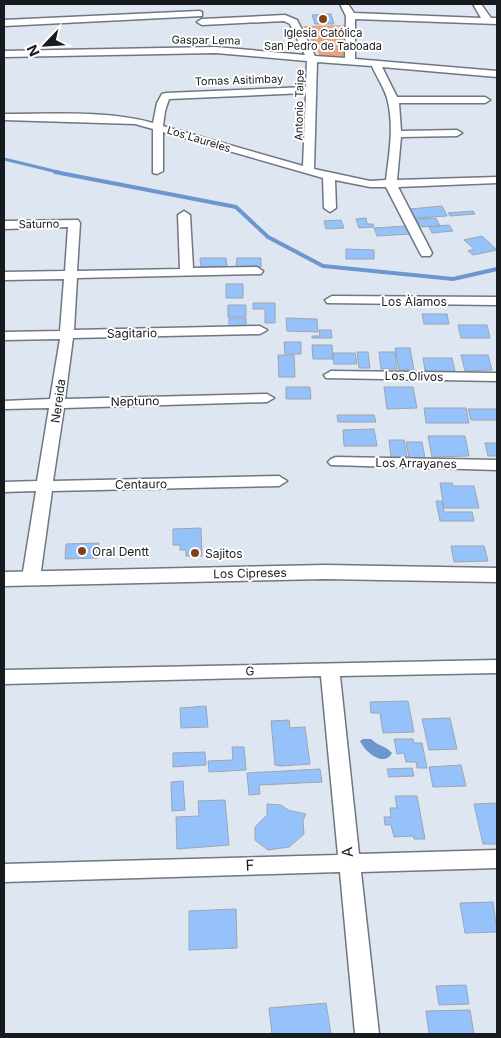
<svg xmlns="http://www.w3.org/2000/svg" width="501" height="1038" font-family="Inter,sans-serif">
<rect width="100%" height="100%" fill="#dde6f1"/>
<!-- green -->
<path fill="#e8a381" d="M347,25L345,58L320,56L303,26Z"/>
<!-- water -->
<path fill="#6c96ce" d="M363,739H371C378,746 386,746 392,753C384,768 365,752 360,741Z"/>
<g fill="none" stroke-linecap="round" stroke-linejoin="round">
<!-- stream-far1 -->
<path stroke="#6c96ce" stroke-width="3" d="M4,159L62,173"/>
<!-- stream -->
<path stroke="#6c96ce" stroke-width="4" d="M55,172L236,207L268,237L323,266L453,279L497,269"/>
</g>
<!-- building -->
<path fill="#96c2fc" stroke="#9da5b0" d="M331,14L334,24H315L312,15Z
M442,206L447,216L415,218L410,209Z
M473,211L475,214L450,216L448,213Z
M366,218L367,224H373L374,227L359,228L356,219Z
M436,218L440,226L421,227L416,219Z
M341,220L344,228L326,229L324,221Z
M449,225L453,231L432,233L429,227Z
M407,226L410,234L377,236L374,228Z
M482,236L497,250L473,255L468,251L474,249L464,240Z
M346,249L374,250V259H346Z
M200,258H226L227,266L201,267Z
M237,258H261V267H236Z
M226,284H243V298H226Z
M253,303H275V323H265V309H253Z
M228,305H246V317H228Z
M422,314H447L449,324H424Z
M229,318H246V326H229Z
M286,318L317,319L318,332L287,331Z
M458,325H487L490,338H461Z
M319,330H331L332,338H312V336H320Z
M284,342H301V354H285Z
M312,345H332L333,359H313Z
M395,348H410L414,370H399Z
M357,352H368L370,368H359Z
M379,352H395L397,369H381Z
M333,353H355L357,364H334Z
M278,355H294L295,377H279Z
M461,355H488L492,370L465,371Z
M423,358H452L455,371H425Z
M286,387H310L311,399H286Z
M384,387H413L417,408L387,409Z
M424,408H466L469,423H426Z
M468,409H497V420H471Z
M337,415H374L376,422H338Z
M374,429L377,446H344L343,430Z
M428,436H465L469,456L432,457Z
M389,440H404L407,457H391Z
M406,442H422L425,458H409Z
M485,443H497V456H488Z
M440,483H452L453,486H474L479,508H444Z
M436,501H442L444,512H472L474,521H440Z
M201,528L202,556H186V550H180V545H173V529Z
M99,543L98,558L65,559L66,544Z
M451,546H484L488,561L454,562Z
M408,701L414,732L383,733L380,713H371L370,702Z
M206,706L208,727L181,728L180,708Z
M450,718L457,749L429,750L422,719Z
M289,720L290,728L305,727L310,764L280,766L275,765L271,721Z
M394,739H413L414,743H422L427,768H417L416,762H406L404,753L397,754Z
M232,747H244L246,770L209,772L208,761L233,760Z
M205,752L206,765L173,767V753Z
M461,765L466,786L433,787L429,767Z
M412,768L414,776L389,777L387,769Z
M320,769L322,782L259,785L260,794L249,795L247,773Z
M183,781L185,810L172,811L171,782Z
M395,796H417L425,839H414L413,836L394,837L391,825H385L384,817H391L390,808H397Z
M225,800L229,845L177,849L176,817L199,816L198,801Z
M497,803V844H483L474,804Z
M267,804L281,805L288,810L306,814L303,820L304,834L289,847L268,850L255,840V827L267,815Z
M493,902L497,932L465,933L460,903Z
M236,909L237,948L189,950V911Z
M466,985L469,1004L439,1005L436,986Z
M326,1003L331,1034H272L269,1008Z
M470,1010L474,1034H429L426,1011Z"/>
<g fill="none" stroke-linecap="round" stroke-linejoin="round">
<defs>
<path id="minor" d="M340,4H348L354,13L481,18L473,4H481L491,18H497V24L355,19V59L497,71V77L382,67L397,97H485L490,100L485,103H399L401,131L457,130L462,133L457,136L401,137L397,180L497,177V183L398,187L432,253L430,256H422L420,253L386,187H370L335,180L336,208L330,212L324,208L323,178L163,132V171L157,174L153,173V129L135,124L4,120V114C49,114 110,110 153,123L157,103L162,94L166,93L306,87L307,61L216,53L4,57V51L216,47L305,55L290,24L284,21L202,25L197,22L202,19L285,15L297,20L315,56L345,58L346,16ZM317,62L372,66C377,78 386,90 388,102C394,128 389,155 386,180L370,181L314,169ZM306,93L303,166L163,126L165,111L169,99Z
M199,11L202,12V16L4,26V20Z
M184,211L190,215L193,268L257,267L263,271L261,274L77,278L74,330L260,326L267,330L260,334L73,338L65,399L267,394L274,398L267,402L64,408L53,481L279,476L287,481L279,486L52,491L40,578L37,582H25L22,578L36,491L4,492V482L37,481L49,408L4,409V401L50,399L60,339L4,340V332L60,331L64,279L4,280V272L65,271L68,227L4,229V221L78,220L80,223L77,271L180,269L178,215Z
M332,296L497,297V305L327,303L325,300Z
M331,371L497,373V381L326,378L324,375Z
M336,457L497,460V470L331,465L328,462L331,459Z
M497,660V673L340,676L359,854L497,850V868L361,872L379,1034H355L340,872L4,882V864L338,855L321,676L4,684V670Z"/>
<path id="tertiary" d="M325,565L497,568V582L325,579L4,586V572Z"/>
</defs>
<!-- minor casing -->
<use href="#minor" stroke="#6f7781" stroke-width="3"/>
<!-- tertiary casing -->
<use href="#tertiary" stroke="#6f7781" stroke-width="3"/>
<!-- minor -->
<use href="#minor" fill="#fff" fill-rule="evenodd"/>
<!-- tertiary -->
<use href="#tertiary" fill="#fff" fill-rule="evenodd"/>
</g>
<!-- markers -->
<g fill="#854019" stroke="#fff" stroke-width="2">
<circle cx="323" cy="19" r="5"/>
<circle cx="82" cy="551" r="5"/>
<circle cx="195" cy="553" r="5"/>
</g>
<g text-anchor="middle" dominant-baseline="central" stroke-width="4" stroke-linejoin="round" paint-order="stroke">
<!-- far-poi labels -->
<g font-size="11" fill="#171a1e" stroke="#fff">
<text x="323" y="33">Iglesia Católica<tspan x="323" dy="13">San Pedro de Taboada</tspan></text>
</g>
<!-- far-street labels -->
<g font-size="11" fill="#171a1e" stroke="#fff">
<text transform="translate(206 40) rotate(1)">Gaspar Lema</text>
<text transform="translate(239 80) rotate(-2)">Tomas Asitimbay</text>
<text transform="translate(299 105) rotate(-89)">Antonio Taipe</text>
<text transform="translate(199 139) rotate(17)">Los Laureles</text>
<text transform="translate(39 224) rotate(-1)">Saturno</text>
</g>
<!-- street labels -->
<g font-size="12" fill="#171a1e" stroke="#fff">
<text x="414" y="301">Los Àlamos</text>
<text transform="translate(132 333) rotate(-1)">Sagitario</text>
<text transform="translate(414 376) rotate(1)">Los Olivos</text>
<text transform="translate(58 401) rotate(-82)">Nereida</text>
<text transform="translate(135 401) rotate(-1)">Neptuno</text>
<text transform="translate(416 463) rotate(1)">Los Arrayanes</text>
<text transform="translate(141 484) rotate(-1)">Centauro</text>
<text transform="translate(250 573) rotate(-1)">Los Cipreses</text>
<text transform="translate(250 671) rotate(-1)">G</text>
</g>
<!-- poi labels -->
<g font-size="12" fill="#171a1e" stroke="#fff" text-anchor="start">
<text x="92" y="551">Oral Dentt</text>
<text x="205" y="553">Sajitos</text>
</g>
<!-- near-street labels -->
<g font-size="15" fill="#171a1e" stroke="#fff">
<text transform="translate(347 852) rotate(-95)">A</text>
<text transform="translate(250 865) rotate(-2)">F</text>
</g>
</g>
<!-- border -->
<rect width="501" height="1038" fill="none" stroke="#171a1e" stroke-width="10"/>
<!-- north arrow -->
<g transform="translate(45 45) rotate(245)" stroke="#ffffff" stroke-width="4" paint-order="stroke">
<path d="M0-4L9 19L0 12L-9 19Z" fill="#171a1e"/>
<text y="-8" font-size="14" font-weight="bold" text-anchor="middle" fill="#171a1e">N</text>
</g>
</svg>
